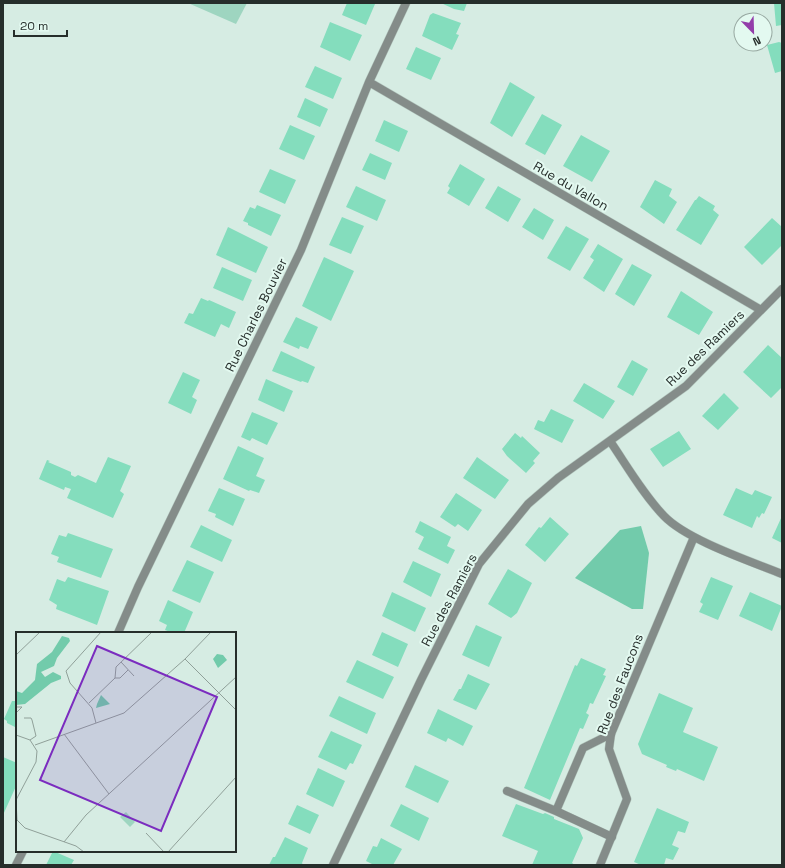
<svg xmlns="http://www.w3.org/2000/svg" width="785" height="868" font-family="'Space Grotesk',sans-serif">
<rect width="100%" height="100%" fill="#d6ece3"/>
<!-- green -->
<path fill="#9ed5c0" d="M188,3H247L236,24Z"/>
<!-- forest -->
<path fill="#72cbab" d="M641,526L649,553L643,609H632L575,578L620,530Z"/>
<!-- building -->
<path fill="#84ddbd" d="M347,3L375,4L366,25L342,15Z
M441,3H467L464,11L454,9Z
M774,3H782V25L776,26Z
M433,13L461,23L456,34L459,35L452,50L422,36L430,15Z
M330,22L362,35L350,61L320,47Z
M779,42L782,43V71L775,73L767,45Z
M416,47L441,58L431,80L406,69Z
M315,66L342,78L333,99L305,87Z
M510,82L535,97L512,137L490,123Z
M305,98L328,109L320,127L297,117Z
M542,114L562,125L545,155L525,144Z
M384,120L408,131L399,152L375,141Z
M290,125L315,136L304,160L279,149Z
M581,135L610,151L592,182L563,166Z
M370,153L392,163L385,180L362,170Z
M460,164L485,179L469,206L447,193L450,188L448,186Z
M270,169L296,180L285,204L259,192Z
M655,180L672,189L669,196L677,202L664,224L640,207Z
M356,186L386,200L377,221L346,207Z
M498,186L521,199L508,222L485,208Z
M699,196L715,206L713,210L719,215L701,245L676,230L695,200H696Z
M257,205L281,215L271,236L248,225V223L243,221L250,207L255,209Z
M534,208L554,220L543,240L522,227Z
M342,217L364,226L351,254L329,245Z
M772,218L782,227V245L762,265L744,247Z
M566,226L589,239L570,271L547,258Z
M228,227L268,247L256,273L216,255Z
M598,244L623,259L604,292L583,278L594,260L590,257Z
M324,257L354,271L331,321L302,306Z
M632,264L652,275L634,306L615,294Z
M222,267L252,280L243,301L213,288Z
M681,291L713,312L699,335L667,317Z
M201,298L208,301L209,300L236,312L229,328L221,324L215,337L184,323L189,313L193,314Z
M296,317L318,327L308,349L300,346L299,349L283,342Z
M768,345L782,358V387L771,398L743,372Z
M281,351L315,367L308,383L302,381L301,382L272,371Z
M632,360L648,369L633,396L617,387Z
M183,372L200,380L192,397L197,400L191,414L168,403Z
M266,379L293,391L284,412L258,400Z
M584,383L615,401L603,419L573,401Z
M724,393L739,408L718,430L702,416Z
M551,409L574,420L562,443L534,429L538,420L544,422Z
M252,412L278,423L267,445L252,438L250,441L241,437Z
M679,431L691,449L663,467L650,449Z
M515,433L521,438L522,436L540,453L533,461L535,463L526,473L507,456L502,449Z
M238,446L264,458L256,476L265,480L259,493L250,490L249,491L223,479Z
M108,457L131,466L120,491L124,494L113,518L67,498L71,489L65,487L64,490L39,479L47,460L50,461L48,462L71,472V475L75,477L78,475L96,483Z
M477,457L509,480L495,499L463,478Z
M219,488L245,499L233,526L215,517L216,514L208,511Z
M736,488L752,495L755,490L772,497L764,514L762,513L759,518L757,516L752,528L723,515Z
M456,493L482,510L468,531L458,524L455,527L440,517Z
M782,516V543L772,538Z
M550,517L569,534L545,562L525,545L539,527L541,528Z
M420,521L451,537L447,546L455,550L448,564L418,549L424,537L415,532Z
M201,525L232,540L222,562L190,547Z
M68,533L113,549L101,578L57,562L59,557L51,554L59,535L66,537Z
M187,560L214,572L200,603L172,591Z
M413,561L441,574L431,597L403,582Z
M508,569L532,583L517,613L511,618L488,604Z
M68,577L109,591L97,625L56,609L57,605L49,600L57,579L65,582Z
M711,577L733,586L718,620L699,612L703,604L700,602Z
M392,592L426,608L415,632L382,616Z
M750,592L782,606L772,631L739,616Z
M168,600L193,612L184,633H173L165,630L167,625L159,621Z
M476,625L502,637L489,667L462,655Z
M382,632L408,644L398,667L372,655Z
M581,658L606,669L603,675L606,676L593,704L590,703L588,709L586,713L589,715L583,729L580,728L550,800L524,788L575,665L577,666Z
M357,660L394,677L383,699L346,682Z
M468,674L490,684L476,710L453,700L459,689H461Z
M659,693L693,708L683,732L718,747L704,781L677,769L676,771L666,767L667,765L642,754L638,744Z
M339,696L376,713L367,734L329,716Z
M12,701H17V728L7,723V721L4,719Z
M438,709L473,726L463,746L448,738L446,742L427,733Z
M331,731L362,745L353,764L350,763L346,770L318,757Z
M3,757L17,763V784L3,815Z
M415,765L449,781L438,803L405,787Z
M318,768L345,781L333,807L306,794Z
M401,804L429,818L419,841L390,826Z
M516,804L543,814L545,813L554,817V819L579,829L583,838L572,863L575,865H532L538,851L502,836Z
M297,805L319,815L310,834L288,824Z
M657,808L689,822L685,833L678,831L672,845L679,848L673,860L666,858L664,865H641L634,862Z
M285,837L308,848L302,863L303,865H269L273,857H275Z
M381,838L402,849L393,865H374L366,861L373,846L377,847Z
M53,851L74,860L71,865H46Z"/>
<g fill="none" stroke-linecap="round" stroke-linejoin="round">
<defs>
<path id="service" d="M507,791L556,811L612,837
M556,811L583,748L611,734"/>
<path id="minor" d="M369,82L761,310
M610,441C627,466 643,494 664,516C687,540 750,561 782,574
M118,633L138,587L301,250L369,82L406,3
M16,865L23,851
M333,865L421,680L479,564L528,504L558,478L686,386L782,289
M600,865L627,799L609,749L611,734L694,537"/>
</defs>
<!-- service casing -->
<use href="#service" stroke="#b3c6be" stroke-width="9"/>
<!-- minor casing -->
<use href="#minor" stroke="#b3c6be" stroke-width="9"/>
<!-- service -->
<use href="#service" stroke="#848c89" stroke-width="8"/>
<!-- minor -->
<use href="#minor" stroke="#848c89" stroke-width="8"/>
</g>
<g text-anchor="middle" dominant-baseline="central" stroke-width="4" stroke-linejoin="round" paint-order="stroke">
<!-- street labels -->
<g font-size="13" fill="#262e2b" stroke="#e3f9f0">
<text transform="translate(571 186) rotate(30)">Rue du Vallon</text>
<text transform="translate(256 315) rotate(-64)">Rue Charles Bouvier</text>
<text transform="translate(705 348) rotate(-44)">Rue des Ramiers</text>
<text transform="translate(449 600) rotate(-62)">Rue des Ramiers</text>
<text transform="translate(620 684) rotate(-69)">Rue des Faucons</text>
</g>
</g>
<!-- overview -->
<g transform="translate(16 632)">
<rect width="220" height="220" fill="#d6ece3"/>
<path d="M110,180L119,190L114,195L104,185Z" fill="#9ed5c0"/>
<path d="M46,4L53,6L54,9L41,26L38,34L25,40L29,45L37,40L45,44V47L35,51L9,72L0,73V59L6,61L19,48L21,32L36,20ZM201,22L207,23L211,28L202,36L197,27ZM85,63L94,72L80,76L81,72Z" fill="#72cbab"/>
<path fill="none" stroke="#90a099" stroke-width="1" d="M0,23L24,0M169,27L220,78M105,30L118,44M99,46H104L112,38M73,71L99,46L100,35L136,0M0,75H6L0,81M8,86H15L16,88L20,104L14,108M80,91L76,76L54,51L50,39L85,0M48,102L93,162M0,103L14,108L21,119L20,130L0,168L1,188L9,196L60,214L68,220M19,113L108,81L169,27L195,0M130,201L148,220M48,210L70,183L220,45M152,220L220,145"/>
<path fill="#7b2cbf" fill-opacity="0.15" stroke="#7b2cbf" stroke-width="2" d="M81,14L201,65L145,199L24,148Z"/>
<rect width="220" height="220" fill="none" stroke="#262e2b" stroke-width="2"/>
</g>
<!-- border -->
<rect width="785" height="868" fill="none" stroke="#262e2b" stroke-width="8"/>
<!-- north arrow -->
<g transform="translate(753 32) rotate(157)"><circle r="19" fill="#e3f9f0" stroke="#97a8a1"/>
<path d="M0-3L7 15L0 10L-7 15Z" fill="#933daa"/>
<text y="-6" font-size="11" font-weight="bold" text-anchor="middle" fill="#262e2b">N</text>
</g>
<!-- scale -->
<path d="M14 30v6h53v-6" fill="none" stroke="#262e2b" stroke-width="2"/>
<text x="20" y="30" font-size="12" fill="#262e2b" stroke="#e3f9f0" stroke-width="3" paint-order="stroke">20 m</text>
</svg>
